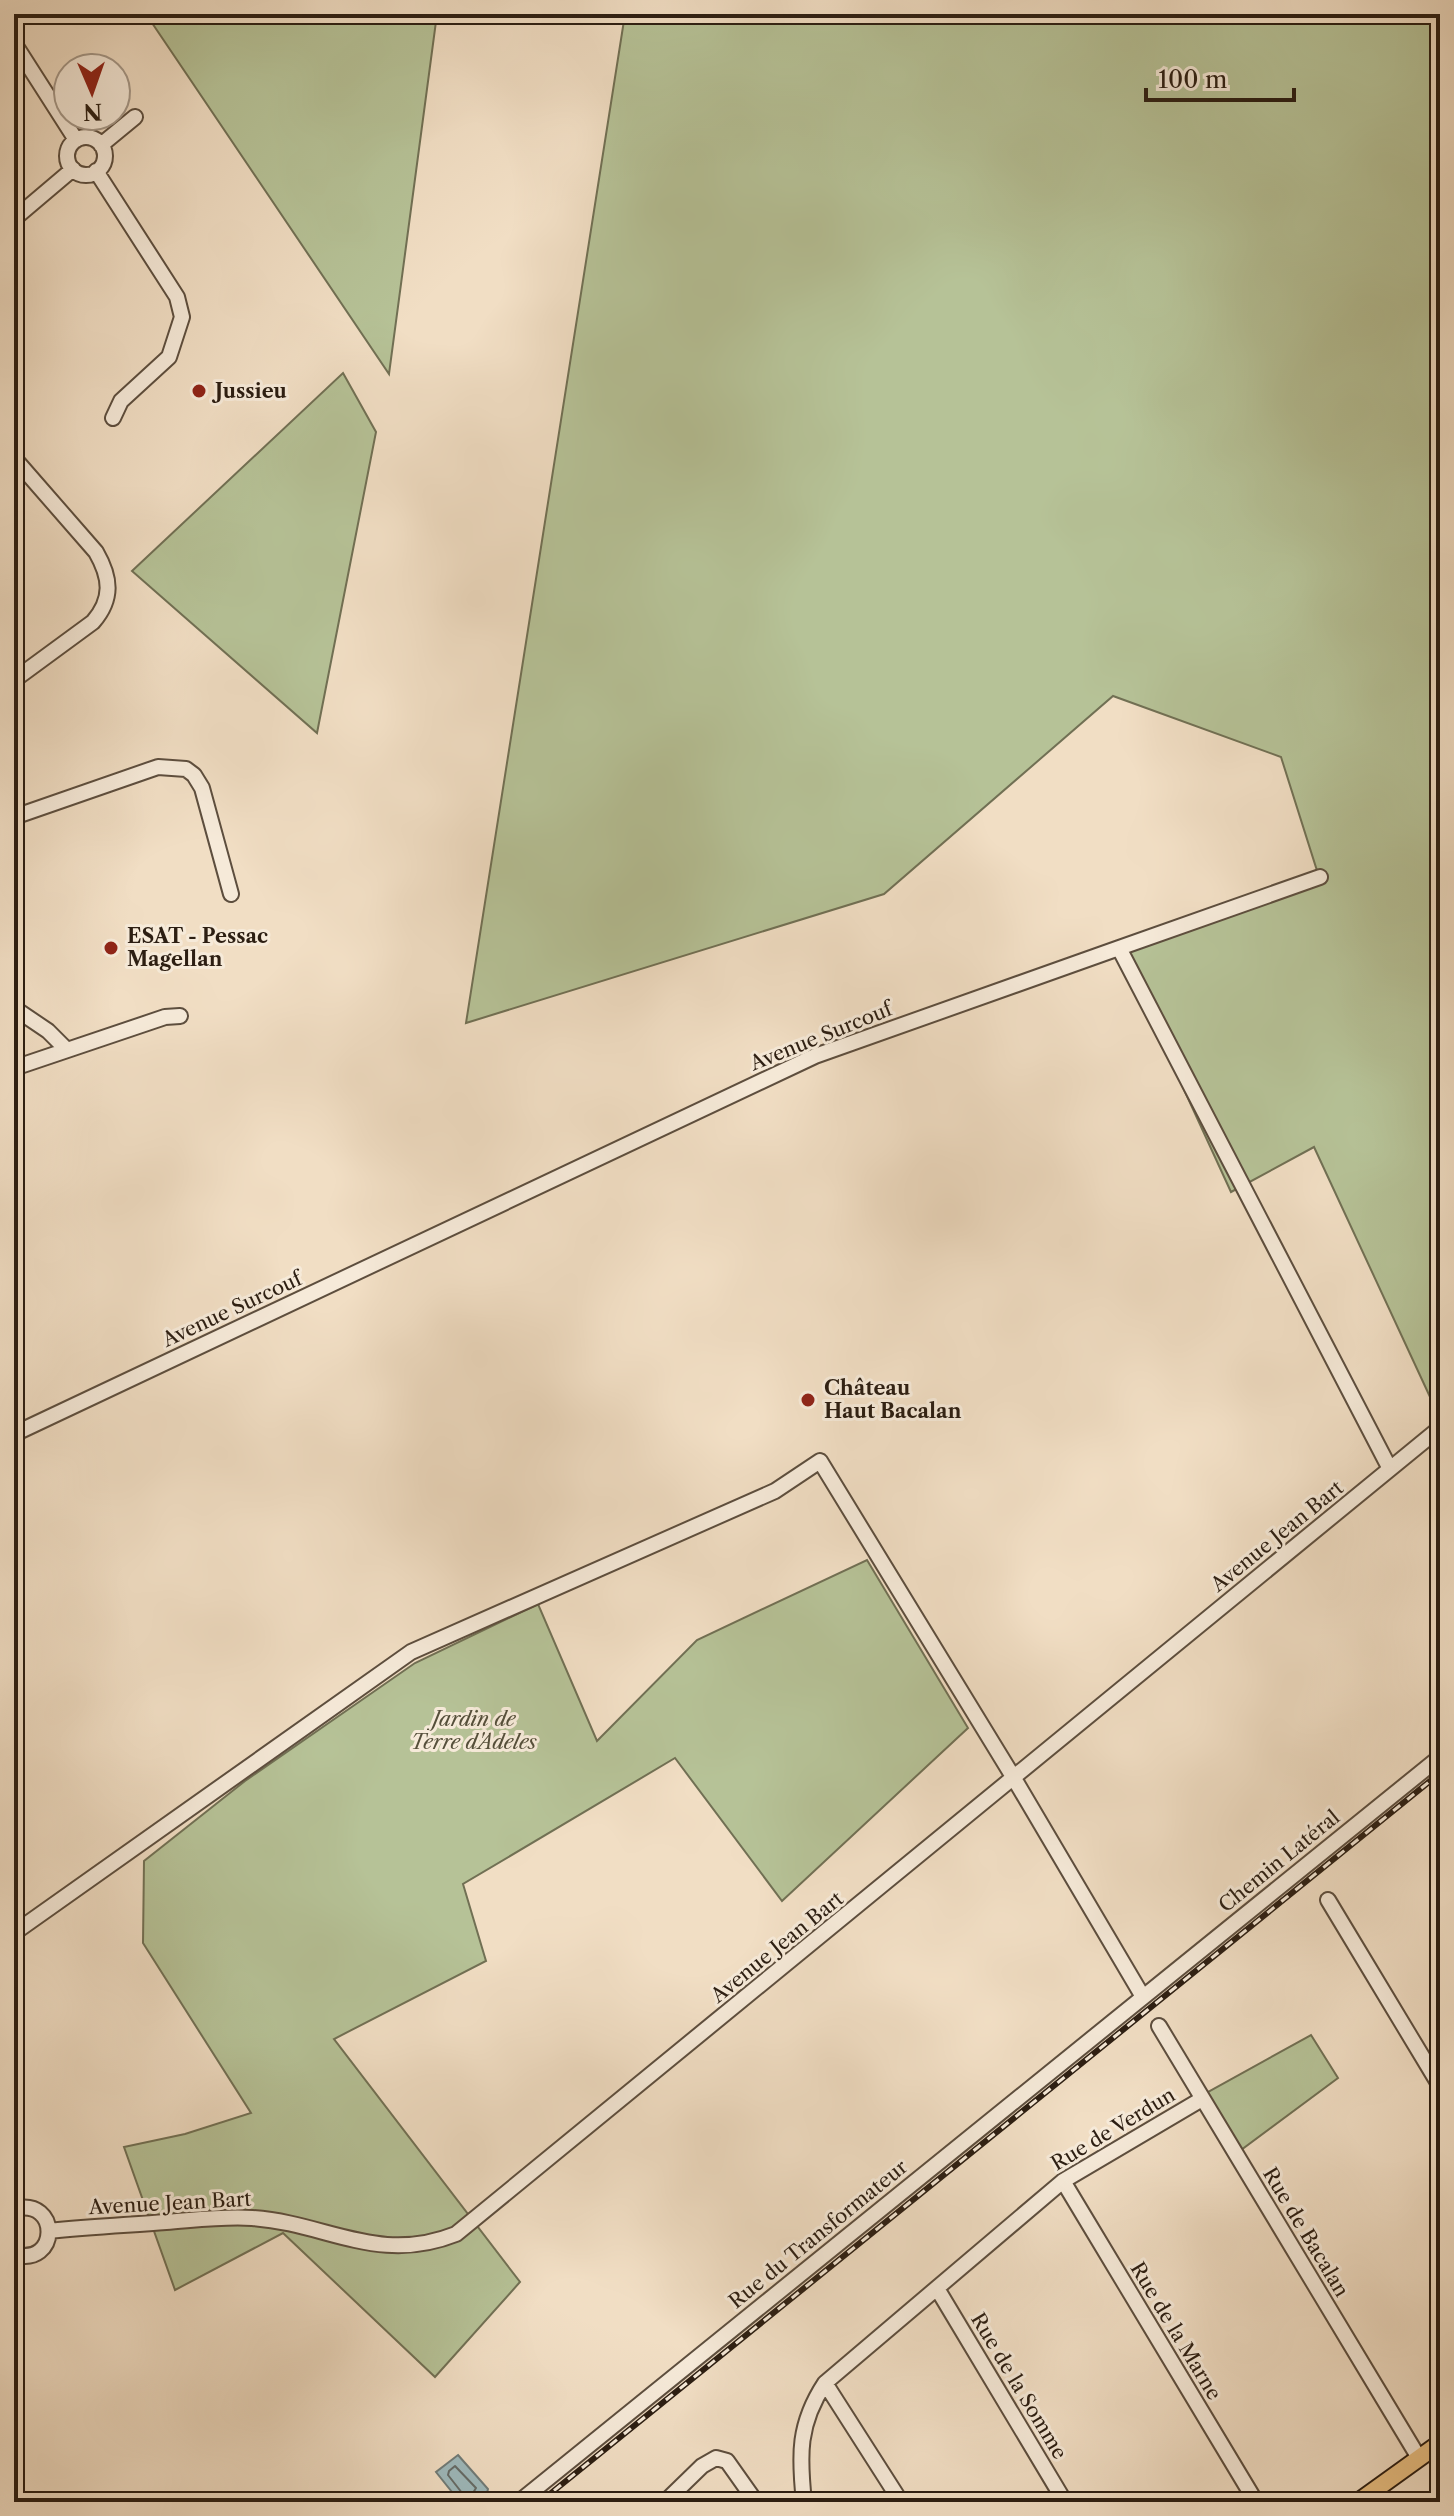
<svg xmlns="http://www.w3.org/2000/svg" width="1454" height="2516" font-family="'Libre Caslon Text',serif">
<rect width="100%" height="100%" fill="#f1dec4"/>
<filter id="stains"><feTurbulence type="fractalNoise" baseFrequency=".0025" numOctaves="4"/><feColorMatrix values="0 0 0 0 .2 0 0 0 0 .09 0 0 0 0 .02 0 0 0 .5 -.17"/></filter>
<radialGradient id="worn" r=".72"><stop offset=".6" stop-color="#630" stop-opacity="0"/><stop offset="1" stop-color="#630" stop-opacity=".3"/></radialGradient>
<!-- green -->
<path fill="#b6c297" stroke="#717054" stroke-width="2" d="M146,14H437L389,374Z
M625,14H1440V1391L1431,1399L1314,1147L1231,1192L1119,948L1319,877L1281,757L1113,696L884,894L466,1023Z
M343,373L376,432L317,733L132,571Z
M867,1560L968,1728L782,1901L675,1758L463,1884L486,1961L334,2039L520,2282L435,2377L283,2233L175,2290L124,2147L185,2134L251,2113L143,1943L144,1861L245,1781L415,1663L538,1604L597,1741L697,1640Z
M1311,2035L1338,2078L1241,2150L1206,2093Z"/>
<!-- water -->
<path fill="#9ebabd" stroke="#707c79" stroke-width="2" d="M458,2455L488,2489L487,2493L476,2502H460L436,2472Z"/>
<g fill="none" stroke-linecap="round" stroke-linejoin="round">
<!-- shore -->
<path stroke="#656c68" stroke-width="2" d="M455,2466L476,2488L470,2498H466L448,2475L449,2471Z"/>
<defs>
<path id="minor" d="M14,43L76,140
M67 156a19 19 0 1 1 38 0a19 19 0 1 1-38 0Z
M101,145L135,117
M96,171L177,297L182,317L169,357L121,401L113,418
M14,219L73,169
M14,458L96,552C111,578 113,599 93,622L14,680
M14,817L158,767L186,769L194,775L202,788L231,894
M1119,948L1320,877
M14,1008L48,1031L67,1050
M14,1068L165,1017L180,1016
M14,1434L815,1056L1119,948L1390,1469
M1328,1900L1440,2086
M14,1933L411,1652L775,1491L820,1461L1012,1775L1143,1997
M1159,2026L1419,2458
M1063,2181L1256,2502
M14,2209C61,2197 59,2268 14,2254
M49,2231C88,2227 127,2225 166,2222C194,2220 223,2216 252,2218C327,2223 378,2265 456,2234L1440,1428
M938,2290L1065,2502
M825,2383L901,2502
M519,2502L1440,1757
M665,2502L702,2466L716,2458L727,2461L756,2502
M804,2502C799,2455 798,2424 825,2383L1063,2181L1202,2099"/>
<path id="major" d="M1358,2502L1440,2443"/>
</defs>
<!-- minor casing -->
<use href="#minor" stroke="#5d4e3e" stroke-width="18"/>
<!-- major casing -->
<use href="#major" stroke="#2c1e12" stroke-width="20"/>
<!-- minor -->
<use href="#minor" stroke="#f6ead9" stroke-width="14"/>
<!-- major -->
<use href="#major" stroke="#e8bf82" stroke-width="16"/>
<defs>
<path id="rail" d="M540,2502L1440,1773"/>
</defs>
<!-- rail casing -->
<use href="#rail" stroke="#2c1e12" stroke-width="6"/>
<!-- rail -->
<use href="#rail" stroke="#f6ead9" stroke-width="3" stroke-dasharray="9" stroke-linecap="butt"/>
</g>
<!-- markers -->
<g fill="#8f2418" stroke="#f6ead9" stroke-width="3">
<circle cx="199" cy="391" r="8"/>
<circle cx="111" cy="948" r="8"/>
<circle cx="808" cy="1400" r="8"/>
</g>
<g text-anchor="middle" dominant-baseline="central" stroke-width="6" stroke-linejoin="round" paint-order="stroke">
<!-- poi labels -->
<g font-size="20" font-weight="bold" fill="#2c1e12" stroke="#f6ead9" text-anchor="start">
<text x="215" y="391">Jussieu</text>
<text x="127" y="936">ESAT - Pessac<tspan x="127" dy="23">Magellan</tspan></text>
<text x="824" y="1388">Château<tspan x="824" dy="23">Haut Bacalan</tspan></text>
</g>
<!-- street labels -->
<g font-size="20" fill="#2c1e12" stroke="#f6ead9">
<text transform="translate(821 1036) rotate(-22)">Avenue Surcouf</text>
<text transform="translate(232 1309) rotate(-25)">Avenue Surcouf</text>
<text transform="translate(1277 1536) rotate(-39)">Avenue Jean Bart</text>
<text transform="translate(1279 1861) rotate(-39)">Chemin Latéral</text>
<text transform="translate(777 1947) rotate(-39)">Avenue Jean Bart</text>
<text transform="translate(1113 2129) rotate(-31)">Rue de Verdun</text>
<text transform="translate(170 2203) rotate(-3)">Avenue Jean Bart</text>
<text transform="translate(1306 2232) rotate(59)">Rue de Bacalan</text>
<text transform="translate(818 2234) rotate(-39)">Rue du Transformateur</text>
<text transform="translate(1176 2331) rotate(59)">Rue de la Marne</text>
<text transform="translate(1019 2386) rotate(59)">Rue de la Somme</text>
</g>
<!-- park labels -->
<g font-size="20" font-style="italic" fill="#554f3a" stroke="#f6ead9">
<text x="474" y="1719">Jardin de<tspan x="474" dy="23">Terre d'Adeles</tspan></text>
</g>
</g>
<!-- margin -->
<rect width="1454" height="2516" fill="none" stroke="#f1dec4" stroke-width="48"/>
<rect x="16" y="16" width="1422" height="2484" fill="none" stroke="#2c1e12" stroke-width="4"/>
<rect x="24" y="24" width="1406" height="2468" fill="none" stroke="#2c1e12" stroke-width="2"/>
<!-- north arrow -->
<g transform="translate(92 92) rotate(178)"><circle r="38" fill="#f6ead9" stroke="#a59889" stroke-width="2"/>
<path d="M0-6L14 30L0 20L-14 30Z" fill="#8f2418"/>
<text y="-12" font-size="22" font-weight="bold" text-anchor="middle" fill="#2c1e12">N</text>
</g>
<!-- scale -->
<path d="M1146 88v12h148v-12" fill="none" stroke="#2c1e12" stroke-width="4"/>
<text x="1158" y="88" font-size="24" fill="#2c1e12" stroke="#f6ead9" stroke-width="6" paint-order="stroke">100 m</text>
<rect width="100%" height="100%" filter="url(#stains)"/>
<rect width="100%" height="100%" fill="url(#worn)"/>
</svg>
